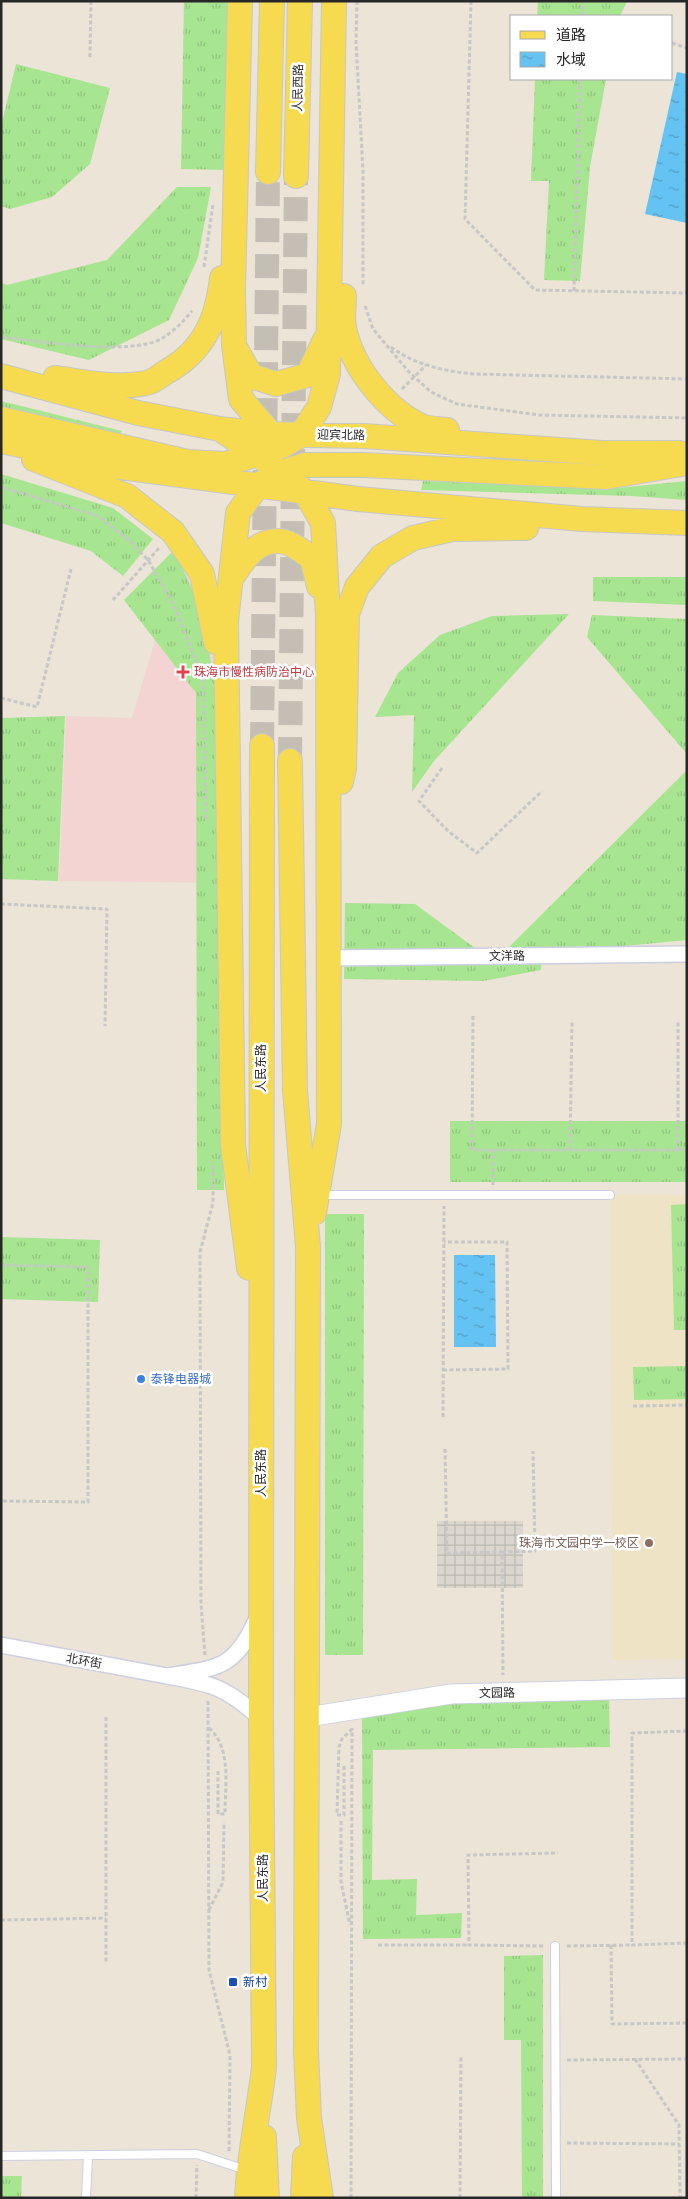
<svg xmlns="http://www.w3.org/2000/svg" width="688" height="2199" font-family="'Roboto Condensed','Noto Sans SC',sans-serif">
<defs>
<pattern id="grass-tufts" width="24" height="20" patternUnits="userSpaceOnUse" patternTransform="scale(1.25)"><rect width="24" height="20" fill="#a7e590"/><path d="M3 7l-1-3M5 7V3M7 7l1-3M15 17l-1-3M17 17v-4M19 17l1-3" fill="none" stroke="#90c47c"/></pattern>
<pattern id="plaza-grid" width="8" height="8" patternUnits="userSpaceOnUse" patternTransform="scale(1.25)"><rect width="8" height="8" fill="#dbd7ce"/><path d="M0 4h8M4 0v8" fill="none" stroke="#bcb9b1"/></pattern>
<pattern id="water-ripples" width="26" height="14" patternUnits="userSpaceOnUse" patternTransform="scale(1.25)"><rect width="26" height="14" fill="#64c3f3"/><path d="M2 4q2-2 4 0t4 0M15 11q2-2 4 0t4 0" fill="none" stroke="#529ec5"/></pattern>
</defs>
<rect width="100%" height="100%" fill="#ebe4d7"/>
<!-- education -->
<path fill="#eee3c5" d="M610,1195H687V1659L613,1660Z"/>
<!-- medical -->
<path fill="#f3d4d3" d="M183,546L214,628L229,883L59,881L66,716L132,718Z"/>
<!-- grass -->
<path fill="url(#grass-tufts)" d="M184,1H232L229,170L181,169Z
M538,1H627L620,16H537Z
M16,64L110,88L90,164L52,197L10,209L1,206V127Z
M535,79H606L590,167L580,281L544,280L549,181H531Z
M177,187H211L198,258L169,320L89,360L1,339V283L7,285L107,260Z
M1,401L122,431L117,436L1,409Z
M1,474L113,508L153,539L123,576L91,551L1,523Z
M423,481L617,488L687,481V500L632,496L421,490Z
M174,550L200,607L217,692L224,1190H197L196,693L124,600Z
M593,577H687V605L593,601Z
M569,614L434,761L412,792L414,715L375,717L398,673L440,635L492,616Z
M592,615L687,619L686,753L587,637Z
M65,716L58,881L1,879V718Z
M687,770V940L541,954V970L483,981L344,979L345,903L415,904L494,962Z
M450,1121H687V1182H450Z
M687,1204V1330H674L671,1205Z
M325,1214H364L363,1655H325Z
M1,1237L100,1240L98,1302L1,1299Z
M687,1366V1399L634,1400L633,1367Z
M609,1699L610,1747L373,1750L372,1880L417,1879L416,1915L462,1913L461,1938L363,1939L362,1718L453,1703Z
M543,1955V2198H522L521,2040H504V1956Z
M1,2176H22L21,2198H1Z"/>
<!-- plaza -->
<path fill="url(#plaza-grid)" d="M437,1521H523V1588H437Z"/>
<!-- water -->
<path fill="url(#water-ripples)" d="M677,72L687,74V223L645,214Z
M454,1255H495L496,1347H454Z"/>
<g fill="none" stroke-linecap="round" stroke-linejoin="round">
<!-- primary-tunnel -->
<path stroke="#c4beb4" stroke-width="24" stroke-dasharray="24 12" stroke-linecap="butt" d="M262,746L268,172
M290,761L296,176"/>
<defs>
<path id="service" d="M319,1195H610
M555,1946L556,2198
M1,2156L197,2154L246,2170
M86,2198L88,2156"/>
<path id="minor" d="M328,958L687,954
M257,1618C235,1669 218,1668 167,1676C213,1684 226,1687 261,1719
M1,1645L167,1676"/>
<path id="tertiary" d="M308,1717L451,1694L687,1688"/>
<path id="primary" d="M240,1L233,291L234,345L241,399L275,439
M268,172L272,1
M296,176L300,1
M344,296C344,306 342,317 344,327C351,366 387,412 424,427C430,429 439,429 447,430
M237,351L251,376L276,384L308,375L325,340
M1,376L138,413L220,429L268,434L364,436L602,453H680
M55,378C85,382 117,389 146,383C153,382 160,376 166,372C204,351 217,320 222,278
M1,419L188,462L226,464L282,446L301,435L319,407L328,374L334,1
M220,429L259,455L305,492L323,523L328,616L329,1124L314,1213
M1,441L121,467L358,499L582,519L687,523
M34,459L127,496L173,532L202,574L216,642
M231,579C243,560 258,536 285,542C294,544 304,553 312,558L319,586
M290,761L295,1090L308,1247L306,2051L309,2118L321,2198
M341,782L344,768L347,614L357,587L382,556L413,538L452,529L526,528
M249,1268L233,1145L226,621L238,513L258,485L281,473L305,465H364L606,477L687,463
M264,2137L267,2198
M247,2198C249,2154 259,2111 264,2067L261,1719L262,746
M303,2198L305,2157"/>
</defs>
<!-- service casing -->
<use href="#service" stroke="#cdcfe1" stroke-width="10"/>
<!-- minor casing -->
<use href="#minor" stroke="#cdcfe1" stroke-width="18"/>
<!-- tertiary casing -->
<use href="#tertiary" stroke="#cdcfe1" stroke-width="21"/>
<!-- primary casing -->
<use href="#primary" stroke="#c7c7c7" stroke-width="26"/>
<!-- path -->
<path stroke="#c7c7c7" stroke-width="3" stroke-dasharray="4 2.5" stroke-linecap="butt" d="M357,1L356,42L363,171V285
M471,1L465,219L535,290L687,293
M582,16L583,1
M672,43L687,48
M90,57L91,1
M204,267L213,204
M574,291L580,79
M365,306L373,329L409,372L431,392L457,404L539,415L687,418
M1,337C39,341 129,356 161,339C173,332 183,322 192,311
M391,347C415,365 444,371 474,374L687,379
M402,389L426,365
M1,487L98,516L131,542L148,560L174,605L203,680L206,822
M113,600L159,548
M1,698L37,707L71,569
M442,768L419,801L448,831L477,853L542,791
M1,904L107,909L105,1026
M473,1016L472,1150H493
M570,1150L572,1021
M678,1150V1021
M493,1185V1150H687
M1,1265L88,1267V1502L1,1501
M443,1370L508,1369L507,1242H444
M633,1406L687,1405
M443,1417L444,1206
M445,1449L447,1553L502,1552L503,1675
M502,1552L535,1551L533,1451
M205,1655L201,1604L200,1252L213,1203V1161
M208,1701L209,1970L230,2055L229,2152
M106,1717V1964
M209,1728C232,1748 225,1787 225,1814H218V1769
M687,1731L632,1733V1945L687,1943
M344,1766V1815H337L339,1747L342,1739L352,1729
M341,1821V1882L350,1925
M209,1910L223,1882L224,1822
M1,1920L106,1918
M378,1945H469
M611,1945L612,2024L687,2023
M543,1946L469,1945L468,1855L558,1853
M567,1946L632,1945
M635,2059L679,2125L680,2198
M567,2060L687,2059
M567,2143L679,2144
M196,2198L197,2165
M351,2198L352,1728
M460,2198L461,2055"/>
<!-- service -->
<use href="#service" stroke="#fff" stroke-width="8"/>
<!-- minor -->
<use href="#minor" stroke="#fff" stroke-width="15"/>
<!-- tertiary -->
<use href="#tertiary" stroke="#fff" stroke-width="19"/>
<!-- primary -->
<use href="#primary" stroke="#f6db51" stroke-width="24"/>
</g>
<!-- markers -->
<path fill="#e0444e" stroke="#fff" stroke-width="2" d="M180.5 664.5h5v5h5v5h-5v5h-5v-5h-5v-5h5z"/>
<circle fill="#3f7fe0" stroke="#fff" stroke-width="2" cx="141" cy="1379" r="5"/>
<circle fill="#8d6e63" stroke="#fff" stroke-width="2" cx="649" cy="1543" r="5"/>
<rect fill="#1a4fb4" stroke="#fff" stroke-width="2" x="228" y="1977" width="10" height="10" rx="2.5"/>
<g text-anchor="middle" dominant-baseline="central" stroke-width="5" stroke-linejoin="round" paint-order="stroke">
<!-- street labels -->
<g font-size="12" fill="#272727" stroke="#fff">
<text transform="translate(298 88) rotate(-89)">人民西路</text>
<text transform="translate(341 435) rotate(1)">迎宾北路</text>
<text transform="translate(507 956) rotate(-1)">文洋路</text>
<text transform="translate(261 1068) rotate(-90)">人民东路</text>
<text transform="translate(261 1473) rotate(-90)">人民东路</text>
<text transform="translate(84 1661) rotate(10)">北环街</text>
<text transform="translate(497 1693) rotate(-1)">文园路</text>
<text transform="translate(263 1878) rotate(-90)">人民东路</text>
</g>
<!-- health labels -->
<g font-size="12" fill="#be3a42" stroke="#fff" text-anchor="start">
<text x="194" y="672">珠海市慢性病防治中心</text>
</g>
<!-- shop labels -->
<g font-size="12" fill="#366cbe" stroke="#fff" text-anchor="start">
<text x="151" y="1379">泰锋电器城</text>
</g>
<!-- education labels -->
<g font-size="12" fill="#785e54" stroke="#fff" text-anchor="end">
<text x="639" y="1543">珠海市文园中学一校区</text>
</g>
<!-- transit labels -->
<g font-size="12" fill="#164399" stroke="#fff" text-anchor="start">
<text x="243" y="1982">新村</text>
</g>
</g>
<!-- border -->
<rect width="688" height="2199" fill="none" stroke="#272727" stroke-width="5"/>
<!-- legend -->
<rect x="510" y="15" width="162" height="65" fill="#ffffff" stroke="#a9a9a9"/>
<rect x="520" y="31" width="25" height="8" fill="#f6db51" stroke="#a9a9a9"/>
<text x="556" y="40" font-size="15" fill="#272727">道路</text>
<rect x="520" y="52" width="25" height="15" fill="url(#water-ripples)" stroke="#a9a9a9"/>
<text x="556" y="65" font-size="15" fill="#272727">水域</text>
</svg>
